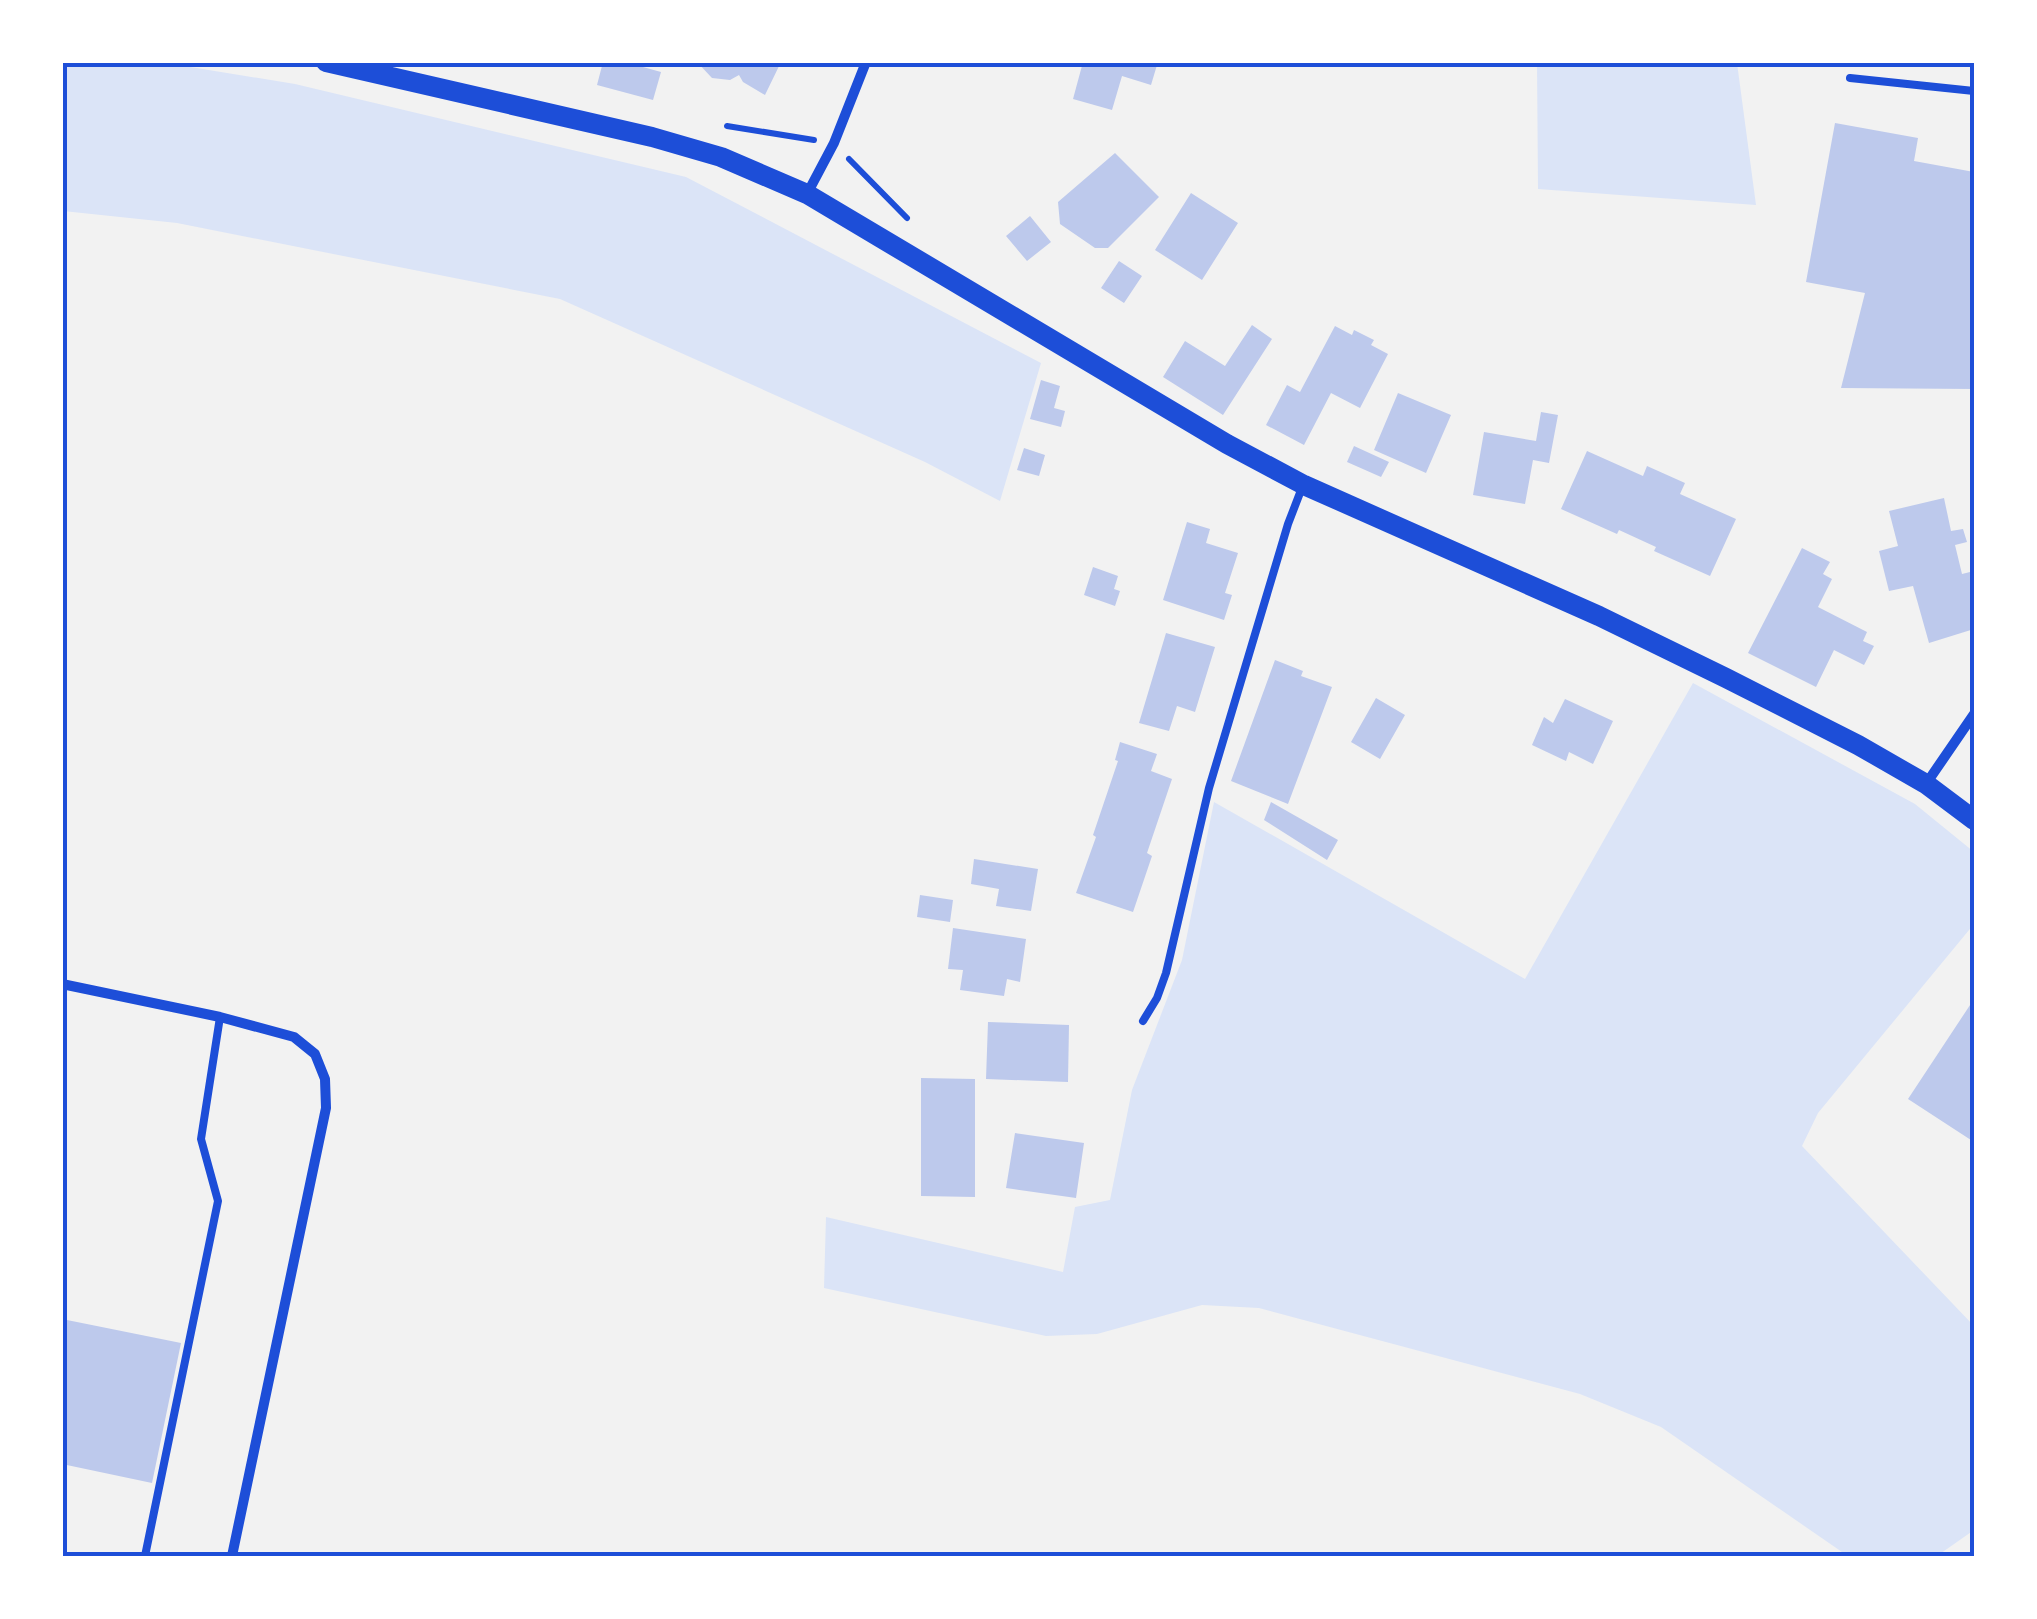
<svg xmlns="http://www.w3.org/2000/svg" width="2037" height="1619" font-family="Karla,sans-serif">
<rect width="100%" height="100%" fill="#f2f2f2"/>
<!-- green -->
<path fill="#dbe4f7" d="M63,62L166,63L295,84L686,177L1041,363L1000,501L925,462L560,299L177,223L63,211Z
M1537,63H1737L1756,205L1538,189Z
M1693,683L1915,804L1974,852V924L1818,1113L1802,1146L1974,1326V1530L1937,1556H1837L1842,1552L1661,1427L1580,1394L1259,1308L1202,1305L1097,1334L1046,1336L824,1288L826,1217L1063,1272L1075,1207L1110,1200L1132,1090L1182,960L1214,802L1525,979Z"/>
<!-- building -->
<path fill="#bdc9ec" d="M603,62H625L661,72L653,100L597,85Z
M697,62H781L765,95L743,82L739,75L730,80L712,78Z
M1083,62H1148L1157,65L1151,85L1122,76L1112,110L1073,99Z
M1835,123L1918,138L1914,161L1974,172V389L1841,388L1865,293L1806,282Z
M1115,153L1159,197L1108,248H1095L1060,224L1058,202Z
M1191,193L1238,223L1202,280L1155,250Z
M1030,216L1051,242L1027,261L1006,236Z
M1119,261L1142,276L1124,303L1101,288Z
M1252,325L1272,339L1223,415L1163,377L1185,341L1225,366Z
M1335,326L1352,335L1354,330L1374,340L1371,345L1388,354L1360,408L1331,393L1304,445L1266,425L1287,385L1300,392Z
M1041,380L1060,386L1054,408L1065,411L1061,427L1030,419Z
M1398,393L1451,415L1426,473L1374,450Z
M1541,412L1558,415L1549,463L1533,460L1525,504L1473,495L1484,432L1536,441Z
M1354,446L1389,462L1381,477L1347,462Z
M1024,448L1045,455L1039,476L1017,470Z
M1587,451L1643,476L1647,466L1685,483L1680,494L1736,519L1710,576L1654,551L1656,547L1619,530L1617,534L1561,509Z
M1944,498L1951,531L1963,529L1967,542L1955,545L1962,574L1974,571V629L1929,643L1913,586L1889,591L1879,551L1898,546L1889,511Z
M1187,522L1210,529L1206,543L1238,553L1225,593L1232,595L1224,620L1163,600Z
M1802,548L1830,562L1823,574L1832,579L1818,607L1867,632L1863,641L1874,646L1864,665L1834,650L1816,687L1748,653Z
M1093,567L1118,576L1114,589L1120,591L1115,606L1084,595Z
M1166,633L1215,647L1195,712L1177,706L1169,731L1139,723Z
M1275,660L1303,671L1301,676L1332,687L1288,804L1231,781Z
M1376,698L1405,715L1380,759L1351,742Z
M1565,699L1613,721L1593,764L1569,752L1566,761L1532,745L1544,717L1553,723Z
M1120,742L1157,754L1151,771L1172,779L1147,853L1152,856L1133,912L1076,893L1096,837L1093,835L1118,761L1115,760Z
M1271,802L1338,840L1327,860L1264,820Z
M974,859L1038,869L1031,911L996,906L999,889L971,884Z
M920,895L953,900L950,922L917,917Z
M953,928L1026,939L1020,982L1007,979L1004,996L960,990L963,970L948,969Z
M1974,999V1142L1908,1099Z
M988,1022L1069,1025L1068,1082L986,1079Z
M921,1078L975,1079V1197L921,1196Z
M1015,1133L1084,1143L1076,1198L1006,1188Z
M62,1319L181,1343L152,1483L62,1464Z"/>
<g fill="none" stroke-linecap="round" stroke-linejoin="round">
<!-- path -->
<path stroke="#1d4ed8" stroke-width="6" d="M727,126L814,140
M849,159L907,218"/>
<!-- service -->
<path stroke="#1d4ed8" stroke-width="8" d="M1850,78L1974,91
M1143,1021L1157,998L1166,973L1209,788L1288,524L1303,485
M145,1556L218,1201L201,1139L220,1017"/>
<!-- minor -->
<path stroke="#1d4ed8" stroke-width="10" d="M807,194L834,143L866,62
M1926,784L1974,714
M62,984L220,1017L294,1037L315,1054L325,1079L326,1108L232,1556"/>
<!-- secondary -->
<path stroke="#1d4ed8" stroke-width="20" d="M326,62L652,137L721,157L807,194L1227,444L1304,485L1599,616L1726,678L1858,745L1926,784L1974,820"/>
</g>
<!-- border -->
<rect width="2037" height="1619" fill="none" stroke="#ffffff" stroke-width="130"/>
<rect x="65" y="65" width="1907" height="1489" fill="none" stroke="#1d4ed8" stroke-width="4"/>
</svg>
